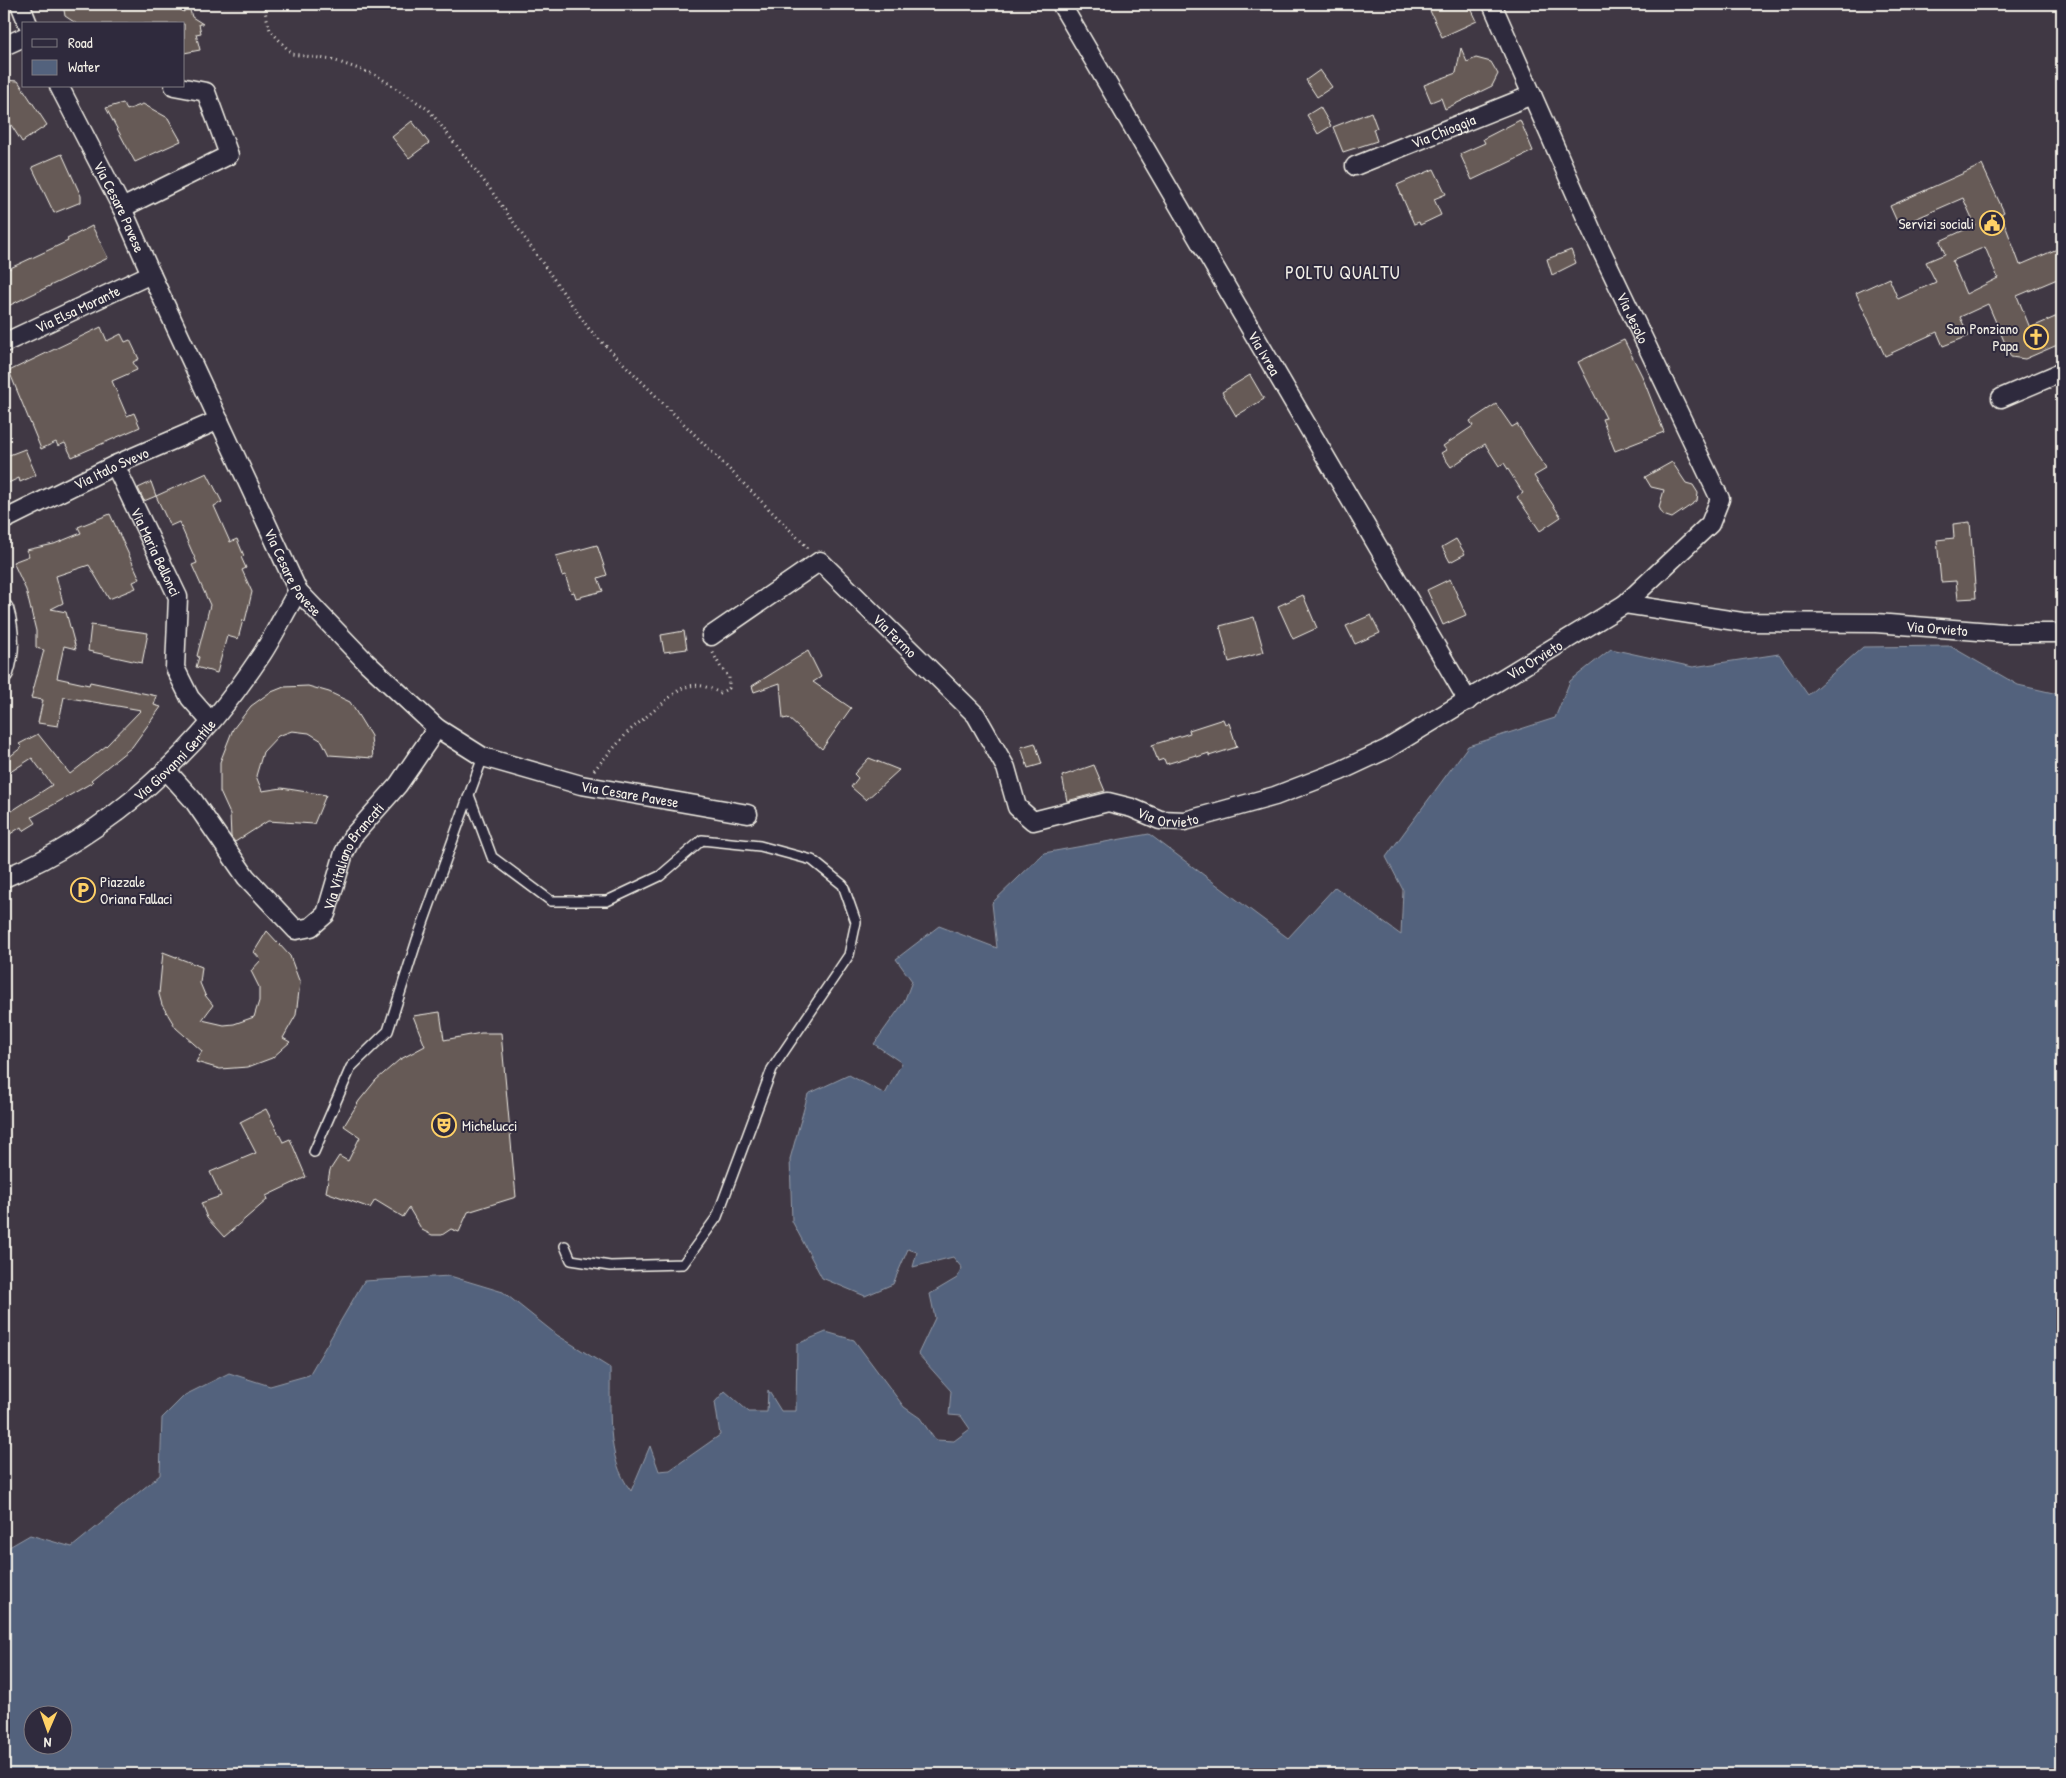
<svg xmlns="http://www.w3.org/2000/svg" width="2066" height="1778" font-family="'Patrick Hand',sans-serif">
<rect width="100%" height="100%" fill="#403844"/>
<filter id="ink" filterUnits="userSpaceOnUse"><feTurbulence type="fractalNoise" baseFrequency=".02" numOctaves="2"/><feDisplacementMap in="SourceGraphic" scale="10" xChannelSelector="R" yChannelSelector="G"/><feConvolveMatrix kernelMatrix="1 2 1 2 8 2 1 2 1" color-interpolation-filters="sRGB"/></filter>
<g filter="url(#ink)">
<!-- water -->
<path fill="#53627d" stroke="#939ba8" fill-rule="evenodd" d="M1950,646L2018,685L2062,695V1774H4V1550L30,1535L72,1547L160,1475L162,1418L185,1395L229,1373L270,1386L309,1375L364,1281L450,1276L503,1292L557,1335L610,1368C611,1409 605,1457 631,1491L650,1446L659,1471L670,1470L720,1435L715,1402L725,1391L749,1412H767L768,1390L781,1411H796L797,1344L826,1332L854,1340L904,1407L920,1418L935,1440L954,1441L970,1429L961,1416L949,1415L951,1391L918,1354L935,1318L930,1294L957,1278L962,1268L953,1257L913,1267L917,1252L908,1249L893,1284L865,1296L822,1278L792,1221L790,1159L808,1094L849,1075L885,1094L902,1063L874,1044L904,1002L912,981L896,959L939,926L997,948L992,903L1044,853L1149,834L1288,938L1335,887L1401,935L1403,890L1386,857L1468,746L1555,718L1570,681L1611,649L1693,667L1779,654L1808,695L1863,647ZM32,1716H62V1746H32Z"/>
<!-- building -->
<path fill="#665a56" stroke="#f4f1e8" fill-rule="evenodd" d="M63,4H171L184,12V8L189,7L192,17L203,24H199L201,33L196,34L200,50L184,53V24H77L65,16Z
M1427,4H1469L1477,21L1442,37Z
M1461,48L1467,62L1476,58L1491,62L1498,74L1492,86L1445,109L1441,98L1431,102L1424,85L1456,73Z
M1320,70L1332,87L1317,97L1306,80Z
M4,80L18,81L47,125L22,142L4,114Z
M123,103L127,110L143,104L168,118L181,141L135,162L106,108Z
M1320,107L1331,126L1318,134L1307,115Z
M1371,112L1377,128L1373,129L1377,141L1343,152L1333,127Z
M1520,120L1533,151L1472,180L1460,154L1485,143L1483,139Z
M412,121L429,143L409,158L392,137Z
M62,154L81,196V202L54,213L32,167Z
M1982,165L2004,212L2001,214L2020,265L2062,247V277L2017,296L2030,328L2062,314V343L2025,359L2011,357L1988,304L1960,317L1969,336L1943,346L1937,332L1885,356L1856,293L1889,278L1898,299L1936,282L1926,262L1945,254L1940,241L1975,225L1963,198L1899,226L1890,206ZM1985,247L1998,278L1966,294L1952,261Z
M1434,169L1446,194L1434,199L1441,215L1420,225L1419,222L1414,224L1397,185Z
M92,226L108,258L4,308V271L68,241L67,239Z
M1571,250L1576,263L1552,275L1547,259Z
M101,327L107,341L121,334L125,342L130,340L139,359L133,362L137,370L112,381L127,416L134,413L140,427L72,457L65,443L58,446L56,442L41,449L9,371Z
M1624,340L1642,376L1664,432L1615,451L1602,419L1606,418L1578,362Z
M1250,375L1264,399L1236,416L1222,392Z
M1496,404L1512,427L1517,424L1546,469L1534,476L1561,517L1540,531L1517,497L1523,493L1504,463L1499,466L1485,444L1451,467L1441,453L1446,450L1443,446L1473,426L1470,421Z
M25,449L36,475L20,482L19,478L4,485V457Z
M1672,462L1686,483L1693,485L1698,493L1697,501L1672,518L1663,515L1659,507L1664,490L1651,487L1645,477Z
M207,473L222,502L214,506L230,542L237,539L244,556L241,557L246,568L242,570L252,592L245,621L243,620L238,639L227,636L217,673L196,667L199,657L197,656L210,605L192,565L197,563L179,522L170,526L156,496L144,501L138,488L151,482L156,496Z
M110,514L140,579L133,582L136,588L109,599L89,565L56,576L63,603L51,609L66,612L76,649L64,646L57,678L89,685L90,682L157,696L154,705L161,707L132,747L91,780L93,782L32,817L36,823L23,831L21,827L4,838V816L52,785L32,758L4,776V761L22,747L19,744L38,734L70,774L106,746L141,710L64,697L58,726L38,723L43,700L31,698L44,650L36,648V631L26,590L13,562L29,556L26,550L54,544L81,533L78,527Z
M1970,522L1976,598L1958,599L1956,581L1941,582L1937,540L1954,538L1953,524Z
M1456,539L1465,554L1450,562L1442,547Z
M597,545L607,575L598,578L603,591L576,598L574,592L571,593L565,575L562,576L556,556Z
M1450,579L1466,615L1443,625L1427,590Z
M1303,595L1317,628L1293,639L1278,606Z
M1371,615L1380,633L1355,644L1346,626Z
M1254,617L1264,652L1229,662L1220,626Z
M91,625L148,633L142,663L88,651Z
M684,631L687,649L664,652L661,635Z
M808,651L821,677L813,682L851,708L822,749L788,718L783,719L780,683L754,692L752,686Z
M308,686L329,692L350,702L371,736L373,758L329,755L322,741L309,733L292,731L278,736L263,752L256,776L262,791L282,788L326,795L314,824L268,821L235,842L231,837L230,814L220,792V762L233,729L251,706L269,693L284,687Z
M1223,719L1225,724L1229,723L1237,747L1209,756V753L1197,757L1196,755L1166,764L1164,759L1158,761L1152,745L1190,733L1189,730Z
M1035,743L1042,764L1028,768L1021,747Z
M869,758L899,770L866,800L851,787L858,778L854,774Z
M1094,765L1105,791L1067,801L1062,776Z
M267,931L290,956L300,983L296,1015L283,1038L290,1042L272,1058L248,1067L220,1069L196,1062L202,1051L176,1028L162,1005L159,994L163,952L202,967L200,983L205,995L213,1005L202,1020L224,1025L234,1024L254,1017L259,1001V987L251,971L261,960L254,952Z
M440,1012L444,1040L481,1033H501L516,1197L468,1212L459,1232L451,1229L442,1235H432L422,1230L409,1208L403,1217L375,1200L370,1208L326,1192L330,1170L339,1156L348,1161L360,1137L344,1126L359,1101L376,1080L399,1060L425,1046L413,1016Z
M266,1109L283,1142L290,1139L306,1177L266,1196L267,1200L224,1237L207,1218L201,1203L221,1196L210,1172L256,1153L240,1122Z"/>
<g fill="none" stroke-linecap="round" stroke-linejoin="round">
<defs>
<path id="lane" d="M483,757L469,795L492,857L551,901H607L660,876L702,840L760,846L812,860L843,885L856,922L849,955L772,1069L717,1217L683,1264L610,1266L571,1260L565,1246
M314,1152L351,1067L388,1031L417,940L469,795"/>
<g id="street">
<path d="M20,4L28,24"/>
<path id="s1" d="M1061,4L1468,701"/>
<path id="s2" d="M1492,4L1592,231L1720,499L1710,524L1625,604"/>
<path d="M4,46L24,37"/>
<path id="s3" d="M59,86L122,208L151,274L298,591L366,662L437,728L483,757L581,785L748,814"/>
<path id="s4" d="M1355,166L1532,95"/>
<path d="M122,208L229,155L206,92L174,86"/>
<path id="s5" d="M4,343L151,274"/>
<path d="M2001,398L2062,372"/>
<path id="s6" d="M115,465L178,597L175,668L190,698L211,722"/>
<path id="s7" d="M4,520L115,465L219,420"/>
<path d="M4,609C10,630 11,652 4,673"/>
<path id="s8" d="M711,636L820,561L976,715L1006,768L1017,807L1033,821L1108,802L1132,808L1160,820L1185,821L1275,796L1340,771L1387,749L1625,604L1742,622L1876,623L2004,633H2062"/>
<path id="s9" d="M167,771L193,800L246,877L296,930L311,927L326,914L344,853L352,837L398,785L437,728"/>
<path id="s10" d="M4,878C111,833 198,751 262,654C275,634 285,612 298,591"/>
</g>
</defs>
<!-- lane casing -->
<use href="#lane" stroke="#f4f1e8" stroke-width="12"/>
<!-- street casing -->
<use href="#street" stroke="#f4f1e8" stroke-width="21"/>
<!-- path -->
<path stroke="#f4f1e8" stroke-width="3" stroke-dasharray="1 4" stroke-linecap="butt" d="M263,4L270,30L292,54L333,60L376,75L429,110L490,189L589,329L808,548
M594,770L629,731L680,689C696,682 706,686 720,693L729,688V677L721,668L712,651"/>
<!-- lane -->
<use href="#lane" stroke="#2f2a3d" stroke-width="9"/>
<!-- street -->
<use href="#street" stroke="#2f2a3d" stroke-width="18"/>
</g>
</g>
<!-- icons -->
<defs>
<symbol id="civic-ring" viewBox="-11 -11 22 22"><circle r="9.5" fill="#2f2a3d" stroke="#ffd166" stroke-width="1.5"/><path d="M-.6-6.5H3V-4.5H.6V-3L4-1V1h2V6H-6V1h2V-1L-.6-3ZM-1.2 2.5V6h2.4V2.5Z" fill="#ffd166"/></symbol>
<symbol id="church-ring" viewBox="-11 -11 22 22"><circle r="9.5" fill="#2f2a3d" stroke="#ffd166" stroke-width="1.5"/><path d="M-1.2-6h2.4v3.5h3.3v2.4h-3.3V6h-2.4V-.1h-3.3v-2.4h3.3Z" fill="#ffd166"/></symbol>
<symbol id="parking-ring" viewBox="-11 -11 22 22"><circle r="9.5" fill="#2f2a3d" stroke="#ffd166" stroke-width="1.5"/><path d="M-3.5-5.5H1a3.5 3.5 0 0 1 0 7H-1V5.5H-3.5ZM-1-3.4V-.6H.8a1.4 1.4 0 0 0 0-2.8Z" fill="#ffd166"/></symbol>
<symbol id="theatre-ring" viewBox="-11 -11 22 22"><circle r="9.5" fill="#2f2a3d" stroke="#ffd166" stroke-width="1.5"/><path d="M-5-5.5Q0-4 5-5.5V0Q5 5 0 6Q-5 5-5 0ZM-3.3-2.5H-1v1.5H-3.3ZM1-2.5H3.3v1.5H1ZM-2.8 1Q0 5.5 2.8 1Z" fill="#ffd166"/></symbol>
</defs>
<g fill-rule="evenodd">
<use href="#civic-ring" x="1978" y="209" width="28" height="28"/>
<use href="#church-ring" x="2022" y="323" width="28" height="28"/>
<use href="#parking-ring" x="69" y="876" width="28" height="28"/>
<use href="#theatre-ring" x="430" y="1111" width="28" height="28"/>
</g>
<g text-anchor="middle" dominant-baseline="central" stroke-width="4" stroke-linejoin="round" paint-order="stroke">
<!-- street labels -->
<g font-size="15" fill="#f4f1e8" stroke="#2f2a3d">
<text stroke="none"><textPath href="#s4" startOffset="95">Via Chioggia</textPath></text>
<text stroke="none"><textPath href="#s3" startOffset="135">Via Cesare Pavese</textPath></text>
<text stroke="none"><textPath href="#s5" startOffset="81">Via Elsa Morante</textPath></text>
<text stroke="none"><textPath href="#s2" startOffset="344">Via Jesolo</textPath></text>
<text stroke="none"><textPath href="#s1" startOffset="404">Via Ivrea</textPath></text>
<text stroke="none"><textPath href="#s7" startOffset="119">Via Italo Svevo</textPath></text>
<text stroke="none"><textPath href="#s6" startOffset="96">Via Maria Bellonci</textPath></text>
<text stroke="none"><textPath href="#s3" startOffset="540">Via Cesare Pavese</textPath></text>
<text stroke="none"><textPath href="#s8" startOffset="1439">Via Orvieto</textPath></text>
<text stroke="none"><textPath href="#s8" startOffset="238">Via Fermo</textPath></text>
<text stroke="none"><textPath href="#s8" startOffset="1019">Via Orvieto</textPath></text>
<text stroke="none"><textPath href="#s10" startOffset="209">Via Giovanni Gentile</textPath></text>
<text stroke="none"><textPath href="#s3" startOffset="960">Via Cesare Pavese</textPath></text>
<text stroke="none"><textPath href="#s8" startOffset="614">Via Orvieto</textPath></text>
<text stroke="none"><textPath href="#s9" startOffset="305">Via Vitaliano Brancati</textPath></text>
</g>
<!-- poi labels -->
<g font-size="15" fill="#f4f1e8" stroke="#2f2a3d" text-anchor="end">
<text x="1974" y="223">Servizi sociali</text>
<text x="2018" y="328">San Ponziano<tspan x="2018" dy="17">Papa</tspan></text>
<text x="100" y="881" text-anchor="start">Piazzale<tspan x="100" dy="17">Oriana Fallaci</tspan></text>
<text x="462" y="1125" text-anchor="start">Michelucci</text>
</g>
<!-- quarter labels -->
<g font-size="18" letter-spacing="1" fill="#f4f1e8" stroke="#2f2a3d">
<text x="1343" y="272">POLTU QUALTU</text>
</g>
</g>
<!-- margin -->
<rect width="2066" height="1778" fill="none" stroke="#2f2a3d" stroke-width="20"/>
<rect x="10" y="10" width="2046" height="1758" fill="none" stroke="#f4f1e8" stroke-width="2" filter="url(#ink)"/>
<!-- legend -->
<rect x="22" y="22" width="162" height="65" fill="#2f2a3d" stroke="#7e7a81"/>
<rect x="32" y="39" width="25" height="8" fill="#2f2a3d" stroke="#7e7a81"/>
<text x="68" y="48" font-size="15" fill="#f4f1e8">Road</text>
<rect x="32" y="60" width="25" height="15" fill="#53627d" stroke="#7e7a81"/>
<text x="68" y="72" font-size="15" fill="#f4f1e8">Water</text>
<!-- north arrow -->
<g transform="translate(48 1730) rotate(182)"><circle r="24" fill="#2f2a3d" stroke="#7e7a81"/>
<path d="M0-4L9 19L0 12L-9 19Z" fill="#ffd166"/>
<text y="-8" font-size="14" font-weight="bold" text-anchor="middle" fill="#f4f1e8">N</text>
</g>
</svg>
